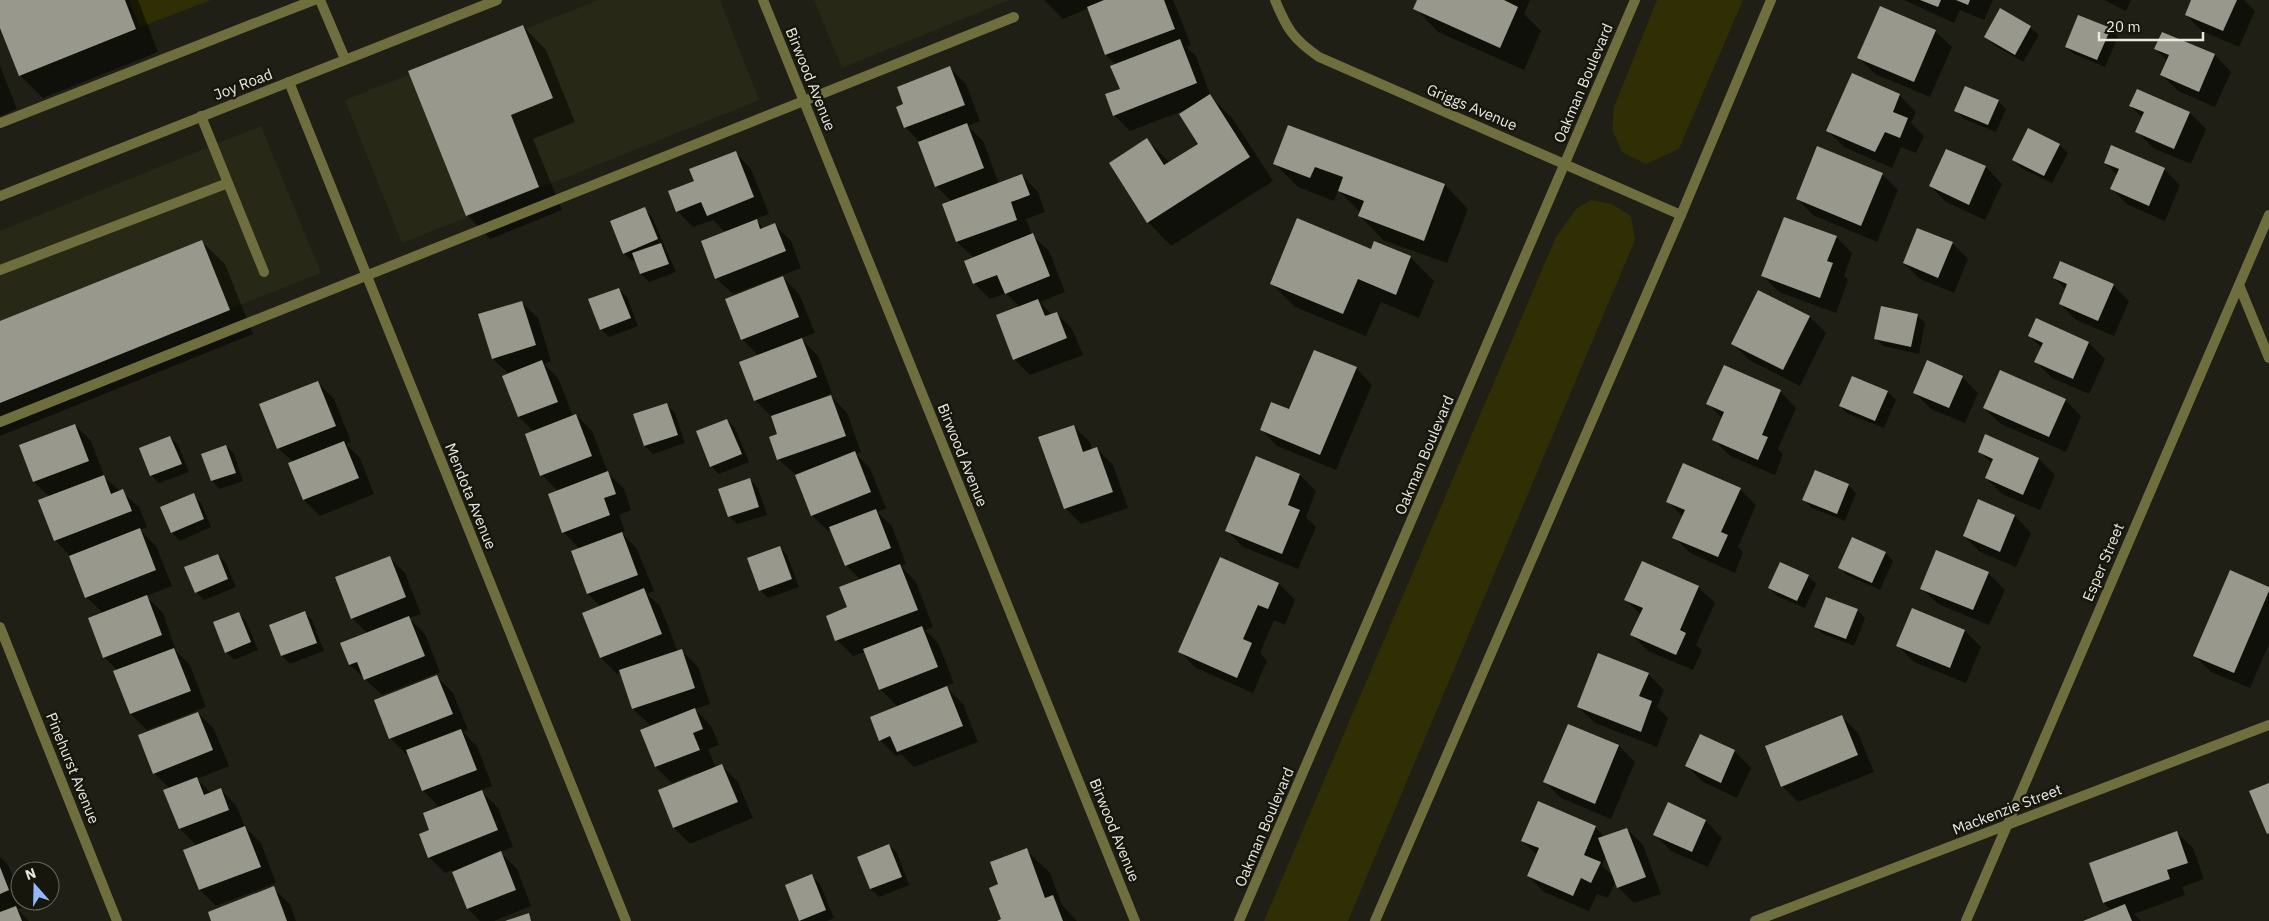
<svg xmlns="http://www.w3.org/2000/svg" width="2269" height="921" font-family="'IBM Plex Sans',sans-serif">
<rect width="100%" height="100%" fill="#1f1f15"/>
<!-- built -->
<path fill="#282817" d="M599,0H720L759,100L402,243L345,100Z
M814,0H1009L842,68Z
M261,126L321,273L0,399V231Z"/>
<!-- green -->
<path fill="#2f2e04" d="M129,0H211L140,27Z
M1657,0H1743L1679,149L1646,164L1622,152L1612,129L1614,107Z
M1591,200L1612,204L1631,216L1635,240L1348,921H1264L1556,237L1576,209Z"/>
<!-- shadow -->
<path fill="#0007" fill-rule="evenodd" d="M0,0H138L158,52L43,98L20,75L0,24Z
M1044,0H1173L1191,45L1186,47L1196,56L1211,97L1233,119L1273,181L1171,246L1148,222L1147,140L1170,163L1199,144L1185,110L1130,131L1114,115L1121,90L1116,65L1106,55L1089,8L1063,19Z
M1419,0H1530L1524,14L1541,31L1524,70L1438,32L1415,8Z
M1904,0H1993L1984,20L1960,10L1954,23Z
M2104,0H2131L2126,11Z
M2191,0H2244L2255,11L2239,47L2202,31L2186,15Z
M2001,10L2031,28L2039,35L2023,62L1994,45L1986,37Z
M523,26L546,50L575,122L533,139L562,210L490,239L467,215Z
M2110,29L2118,37L2105,67L2074,54L2066,47Z
M1935,31L1952,47L1930,97L1875,74L1859,58Z
M2162,33L2215,55L2231,72L2215,107L2178,91L2162,75L2168,61L2155,49Z
M0,66L17,109L0,116Z
M950,68L966,84L980,121L968,126L983,141L999,184L1022,175L1038,192L1045,212L1026,219L1032,235L1049,251L1065,292L1040,302L1052,315L1056,313L1072,329L1083,355L1030,375L1014,359L1020,307L1006,293L990,299L974,283V258L957,242L944,205L952,202L936,186L920,142L905,127V105Z
M1852,75L1899,95L1916,112L1911,123L1924,136L1916,153L1901,147L1892,168L1844,147L1828,131Z
M1998,101L2006,109L1996,132L1964,119L1956,111Z
M2130,106L2190,113L2206,129L2191,164L2153,148L2137,132L2143,118Z
M1288,127L1445,185L1468,209L1447,263L1383,240L1360,216L1361,213L1338,190L1334,201L1298,187L1275,164Z
M2028,130L2060,145L2068,153L2052,183L2021,168L2013,160Z
M1946,150L1986,167L2002,184L1985,220L1946,202L1930,186Z
M735,152L751,169L769,214L755,219L764,229L775,225L791,241L801,268L733,294L716,278L725,232L713,220L693,227L677,211L696,182Z
M2105,163L2164,169L2180,185L2165,221L2128,205L2111,188L2117,175Z
M1882,174L1898,190L1877,242L1813,215L1797,199Z
M644,209L652,217L676,272L649,282L641,274L636,259L632,261L624,253Z
M1836,237L1852,253L1844,276L1848,280L1836,313L1779,292L1763,276Z
M201,241L225,264L253,334L0,436V322Z
M1374,243L1411,258L1434,281L1419,318L1381,302L1366,336L1295,307L1272,284L1372,250Z
M1952,243L1968,259L1954,293L1920,279L1904,263Z
M783,277L799,294L815,333L801,338L818,356L832,393L823,397L824,399L831,396L847,413L861,452L856,454L870,468L886,508L877,512L892,526L906,564L901,566L916,582L933,627L925,630L938,643L954,683L945,686L963,704L978,742L914,767L901,754L896,756L880,740L898,707L880,689L865,652L853,656L837,640L861,580L846,565L832,530L828,531L812,515L796,475L778,459L779,435L771,416L755,400L759,356L742,339Z
M2054,278L2113,285L2129,301L2114,336L2076,320L2060,304L2066,290Z
M619,289L627,297L638,326L609,337L601,329Z
M1759,292L1810,317L1826,333L1800,386L1749,360L1733,344Z
M521,302L538,318L551,361L544,364L558,378L573,416L576,415L592,431L608,473L624,489L631,510L619,515L625,531L621,532L637,549L654,591L647,594L660,606L678,652L682,651L698,667L710,704L695,709L711,726L719,745L708,749L716,768L722,766L738,782L753,818L690,844L674,828L659,791L697,776L696,773L672,783L656,767L663,720L650,725L633,709L621,672L617,674L601,658V607L588,594L572,552L580,549L563,532L558,491L542,475L534,432L519,417L509,374L493,359L480,315Z
M1917,315L1925,323L1919,354L1883,346L1875,338Z
M2036,320L2089,343L2105,359L2089,394L2052,378L2036,362L2042,348L2029,336Z
M1356,368L1372,385L1336,470L1277,446L1261,429Z
M1852,377L1888,392L1896,400L1884,428L1848,414L1840,406Z
M1962,377L1978,393L1965,423L1931,409L1915,393Z
M318,383L334,399L351,442L346,444L360,458L374,494L320,516L304,500L289,464L293,462L278,448Z
M1780,391L1796,408L1778,449L1783,454L1775,475L1730,456L1714,440L1723,419L1708,404Z
M2065,400L2081,416L2066,452L2001,424L1984,408Z
M667,405L675,413L685,443L653,454L645,446L635,415Z
M727,420L735,428L749,462L719,474L711,466Z
M75,425L91,441L105,478L139,507L147,527L140,530L156,546L172,586L146,596L163,613L176,651L190,665L206,707L147,730L131,714L118,671L104,657L103,613L86,597L71,557L55,540L50,497L34,482L21,445Z
M1073,426L1090,442L1092,450L1097,449L1113,465L1128,508L1081,524L1065,508Z
M170,437L178,445L189,472L159,483L151,475Z
M226,446L234,454L243,481L220,489L212,481Z
M1980,452L2039,459L2055,475L2040,510L2002,494L1986,478L1992,464Z
M1256,458L1300,475L1316,491L1306,517L1316,527L1298,569L1243,547L1227,531Z
M750,480L758,488L767,515L737,524L729,516Z
M1848,485L1856,493L1845,521L1812,508L1804,500Z
M1740,489L1756,505L1738,547L1743,552L1735,573L1690,553L1674,537L1683,517L1668,501Z
M193,495L201,503L211,527L180,541L172,533Z
M1979,501L2015,516L2031,533L2016,567L1980,552L1964,536Z
M779,547L787,555L799,587L768,598L760,590Z
M1937,552L1989,574L2005,590L1989,625L1938,604L1921,588Z
M1886,553L1893,561L1880,590L1847,575L1840,567Z
M218,555L226,563L236,587L204,600L196,592Z
M389,557L405,573L421,614L409,618L425,634L440,672L382,695L350,665L368,634L352,618Z
M1221,559L1279,584L1295,600L1285,625L1274,620L1260,653L1267,661L1253,693L1196,668L1180,652Z
M1808,576L1816,584L1805,608L1777,596L1769,588Z
M1698,587L1715,603L1696,645L1702,650L1693,670L1648,651L1632,635L1641,615L1626,600Z
M2269,588V644L2250,688L2211,672L2195,656Z
M1857,610L1865,618L1854,646L1823,634L1815,626Z
M1913,610L1965,631L1981,647L1966,683L1914,662L1898,646Z
M304,612L312,620L324,651L290,664L282,656Z
M238,613L246,621L258,650L234,660L226,652Z
M1648,674L1664,690L1657,707L1668,718L1657,747L1595,723L1578,707Z
M437,677L453,693L468,730L463,732L477,746L492,786L480,790L498,808L513,847L500,852L517,869L531,906L494,921H480L468,909L452,870L445,873L429,857L431,831L440,808L423,790L408,753L406,754L390,738Z
M198,713L214,729L229,766L197,779L211,793L220,789L236,805L245,827L261,843L276,883L216,906L200,890L185,850L197,846L180,829L170,789L154,773Z
M1842,717L1858,733L1874,772L1798,802L1782,786Z
M1700,736L1735,752L1751,768L1737,798L1703,782L1687,766Z
M1619,746L1635,762L1611,819L1561,798L1545,782Z
M1669,804L1706,821L1722,838L1708,867L1671,851L1655,835Z
M1595,827L1605,837L1627,829L1643,845L1661,894L1634,903L1618,887L1616,881L1608,898L1597,894L1589,911L1544,892L1528,876L1537,855L1522,841ZM1606,856L1615,878L1602,866Z
M2176,832L2193,848L2204,879L2182,887L2185,895L2134,914L2141,921H2087L2112,911L2104,903L2090,863Z
M889,845L897,853L909,885L879,897L871,889L859,857Z
M1026,850L1050,873L1062,905L1077,921H1000L1002,920L1000,885Z
M0,857L8,865L20,895V901H22L24,907L17,909L29,921H0Z
M812,876L820,884L834,918L827,921H800L786,886Z
M273,888L290,904L296,921H213Z"/>
<!-- building -->
<path fill="#98998c" d="M0,0H125L136,29L19,76L0,28Z
M1104,0H1164L1175,29L1105,55L1087,7Z
M1417,0H1504L1518,7L1500,48L1413,9Z
M1920,0H1941L1938,7Z
M1956,0H1970L1968,5Z
M2191,0H2237L2223,31L2185,15Z
M1880,6L1936,30L1914,82L1857,58Z
M2000,8L2031,26L2015,55L1984,37Z
M2078,15L2111,28L2097,60L2065,47Z
M523,25L553,98L511,115L539,187L466,216L408,71Z
M2162,32L2215,54L2199,92L2160,75L2169,55L2154,49Z
M1180,39L1197,83L1113,116L1105,94L1120,89L1110,66Z
M950,66L965,105L904,128L896,107L903,104L897,87Z
M1852,73L1900,94L1893,112L1908,118L1900,138L1885,132L1875,152L1826,131Z
M1965,86L1999,100L1988,125L1954,111Z
M2137,89L2190,112L2174,149L2135,132L2144,112L2129,106Z
M1210,94L1250,157L1147,223L1109,163L1147,138L1164,165L1198,144L1179,114Z
M967,123L984,168L935,187L918,142Z
M1288,125L1445,184L1424,241L1358,216L1364,201L1338,191L1343,177L1315,167L1310,178L1273,164Z
M2028,128L2060,144L2044,176L2012,160Z
M2111,145L2165,168L2149,206L2110,189L2119,169L2104,163Z
M1817,146L1883,173L1861,226L1796,199Z
M1946,149L1986,166L1969,205L1929,186Z
M736,151L754,197L707,216L701,202L676,212L668,191L694,181L689,169Z
M1022,174L1030,195L1011,202L1017,220L956,242L942,204Z
M645,207L658,239L623,254L610,221Z
M1784,217L1837,236L1827,261L1833,263L1820,298L1761,276Z
M1297,218L1371,249L1374,241L1411,256L1396,295L1358,279L1343,314L1270,284Z
M757,219L760,229L775,223L786,251L715,279L701,241Z
M1917,228L1953,242L1938,278L1903,263Z
M1033,233L1050,276L1005,294L997,275L973,284L964,261Z
M202,240L230,310L0,403V321Z
M661,243L669,264L640,274L632,253Z
M2060,261L2114,284L2098,321L2059,304L2067,284L2053,278Z
M783,276L799,317L741,340L725,299Z
M619,288L631,318L600,330L588,299Z
M1758,290L1810,316L1783,370L1731,344Z
M1038,299L1045,316L1057,312L1067,338L1013,360L996,315Z
M522,301L536,345L492,359L478,314Z
M1881,306L1918,314L1911,347L1874,339Z
M2036,318L2089,342L2073,379L2034,362L2043,343L2028,336Z
M802,338L817,377L754,401L739,362Z
M1314,350L1357,367L1320,455L1260,430L1271,402L1289,409Z
M542,360L558,402L518,417L502,376Z
M1927,360L1963,376L1949,408L1913,393Z
M1724,365L1781,390L1762,435L1768,437L1758,460L1712,440L1724,412L1706,404Z
M2000,370L2066,399L2049,437L1983,408Z
M1852,376L1888,391L1875,421L1839,406Z
M318,381L336,426L277,449L259,404Z
M831,395L846,436L777,460L769,437L777,434L771,416Z
M667,403L678,435L644,446L633,414Z
M576,414L592,456L540,476L525,434Z
M727,419L742,454L710,467L696,431Z
M75,424L89,461L33,482L19,445Z
M1074,425L1083,452L1097,447L1113,492L1064,509L1038,437Z
M1985,434L2039,458L2023,495L1985,478L1993,459L1978,452Z
M170,436L182,464L150,476L139,448Z
M344,441L359,478L303,500L288,463Z
M226,445L236,473L211,481L201,454Z
M855,451L871,492L811,516L795,475Z
M1256,456L1300,474L1288,505L1300,510L1282,554L1225,531Z
M1683,463L1741,488L1721,532L1728,535L1718,557L1672,538L1685,510L1666,502Z
M1815,470L1849,484L1837,514L1802,500Z
M608,471L616,494L604,498L610,515L562,533L548,494Z
M104,475L111,494L123,489L132,511L54,541L38,500Z
M750,478L759,507L728,517L718,489Z
M194,493L204,519L171,533L160,507Z
M1978,499L2015,515L2000,552L1963,536Z
M876,509L891,548L845,566L829,527Z
M140,528L156,570L85,598L69,556Z
M622,532L638,575L587,594L571,551Z
M1852,537L1886,552L1872,583L1838,568Z
M780,546L792,579L759,591L747,558Z
M1936,550L1989,572L1973,610L1920,589Z
M218,554L228,579L195,593L184,567Z
M390,556L406,597L351,619L335,577Z
M1220,557L1279,583L1268,609L1258,605L1243,639L1252,643L1237,678L1178,652Z
M1642,561L1699,586L1680,630L1686,633L1676,655L1630,635L1643,608L1624,600Z
M1780,562L1809,575L1797,601L1768,588Z
M900,564L918,610L835,641L826,616L847,607L839,587Z
M2230,570L2269,587V591L2234,673L2193,656Z
M644,588L662,634L600,658L582,613Z
M147,595L162,635L103,658L88,618Z
M1826,597L1858,609L1846,639L1814,627Z
M1912,608L1965,630L1950,668L1896,646Z
M305,611L317,643L281,656L269,625Z
M239,612L251,642L225,653L213,622Z
M409,616L425,656L364,680L357,662L349,665L340,643Z
M922,626L938,667L879,690L863,649Z
M174,648L191,691L130,714L113,671Z
M682,649L695,688L632,709L619,670Z
M1598,653L1649,673L1639,696L1652,701L1641,732L1577,707Z
M437,675L453,714L389,739L374,700Z
M947,686L963,726L897,752L890,736L879,741L870,717Z
M695,708L703,729L693,733L700,750L655,767L640,730Z
M198,712L213,750L153,774L138,735Z
M1842,715L1858,755L1781,787L1765,746Z
M1568,724L1619,745L1595,804L1543,782Z
M461,729L477,770L422,791L406,750Z
M1700,734L1735,750L1721,783L1685,766Z
M722,764L738,802L673,828L658,790Z
M197,777L204,795L221,788L229,810L179,829L163,790Z
M2269,783V833L2267,834L2249,791Z
M482,790L498,830L428,858L419,834L429,830L423,813Z
M1538,801L1596,826L1584,855L1601,862L1591,883L1581,878L1573,896L1527,876L1539,848L1521,841Z
M1668,802L1706,820L1692,852L1653,835Z
M245,826L261,867L199,890L183,850Z
M1627,828L1646,877L1617,888L1598,838Z
M2177,831L2188,863L2167,870L2170,879L2103,903L2089,863Z
M889,844L902,877L870,889L857,857Z
M1027,848L1045,898L1053,895L1063,921H997L1001,919L989,888L998,884L990,862Z
M501,851L516,890L467,909L452,872Z
M0,867L9,890L0,894Z
M812,874L826,910L799,921L785,885Z
M274,886L287,921H211L208,912Z
M2125,904L2132,921H2083Z
M16,906L22,921H0V912Z
M529,913L531,921H505Z"/>
<g fill="none" stroke-linecap="round" stroke-linejoin="round">
<!-- service -->
<path stroke="#6e6e3f" stroke-width="10" d="M228,183L264,272
M0,270L228,183L201,116
M0,422L1014,17"/>
<!-- minor -->
<path stroke="#6e6e3f" stroke-width="10" d="M320,0L345,59
M763,0L1135,921
M1275,0C1287,29 1293,39 1319,57L1681,215
M289,82L626,921
M2239,285L2269,358
M0,627L117,921
M1755,921L2269,725"/>
<!-- tertiary -->
<path stroke="#6e6e3f" stroke-width="10" d="M0,123L314,0
M0,196L497,0
M1239,921L1635,0
M1375,921L1681,215L1771,0
M1966,921L2269,215"/>
</g>
<g text-anchor="middle" dominant-baseline="central" stroke-width="5" stroke-linejoin="round" paint-order="stroke">
<!-- street labels -->
<g font-size="15" fill="#e9e9e2" stroke="#16160c">
<text transform="translate(811 79) rotate(68)">Birwood Avenue</text>
<text transform="translate(1583 83) rotate(-67)">Oakman Boulevard</text>
<text transform="translate(243 84) rotate(-21)">Joy Road</text>
<text transform="translate(1472 107) rotate(23)">Griggs Avenue</text>
<text transform="translate(963 455) rotate(68)">Birwood Avenue</text>
<text transform="translate(1424 455) rotate(-67)">Oakman Boulevard</text>
<text transform="translate(471 496) rotate(68)">Mendota Avenue</text>
<text transform="translate(2103 562) rotate(-67)">Esper Street</text>
<text transform="translate(73 768) rotate(68)">Pinehurst Avenue</text>
<text transform="translate(2007 809) rotate(-21)">Mackenzie Street</text>
<text transform="translate(1264 827) rotate(-67)">Oakman Boulevard</text>
<text transform="translate(1115 830) rotate(68)">Birwood Avenue</text>
</g>
</g>
<!-- north arrow -->
<g transform="translate(35 886) rotate(340)"><circle r="24" fill="#16160c" stroke="#6a6a62"/>
<path d="M0-4L9 19L0 12L-9 19Z" fill="#93b7fd"/>
<text y="-8" font-size="14" font-weight="bold" text-anchor="middle" fill="#e9e9e2">N</text>
</g>
<!-- scale -->
<path d="M2099 32v8h104v-8" fill="none" stroke="#e9e9e2" stroke-width="2.5"/>
<text x="2106" y="32" font-size="15" fill="#e9e9e2" stroke="#16160c" stroke-width="4" paint-order="stroke">20 m</text>
</svg>
